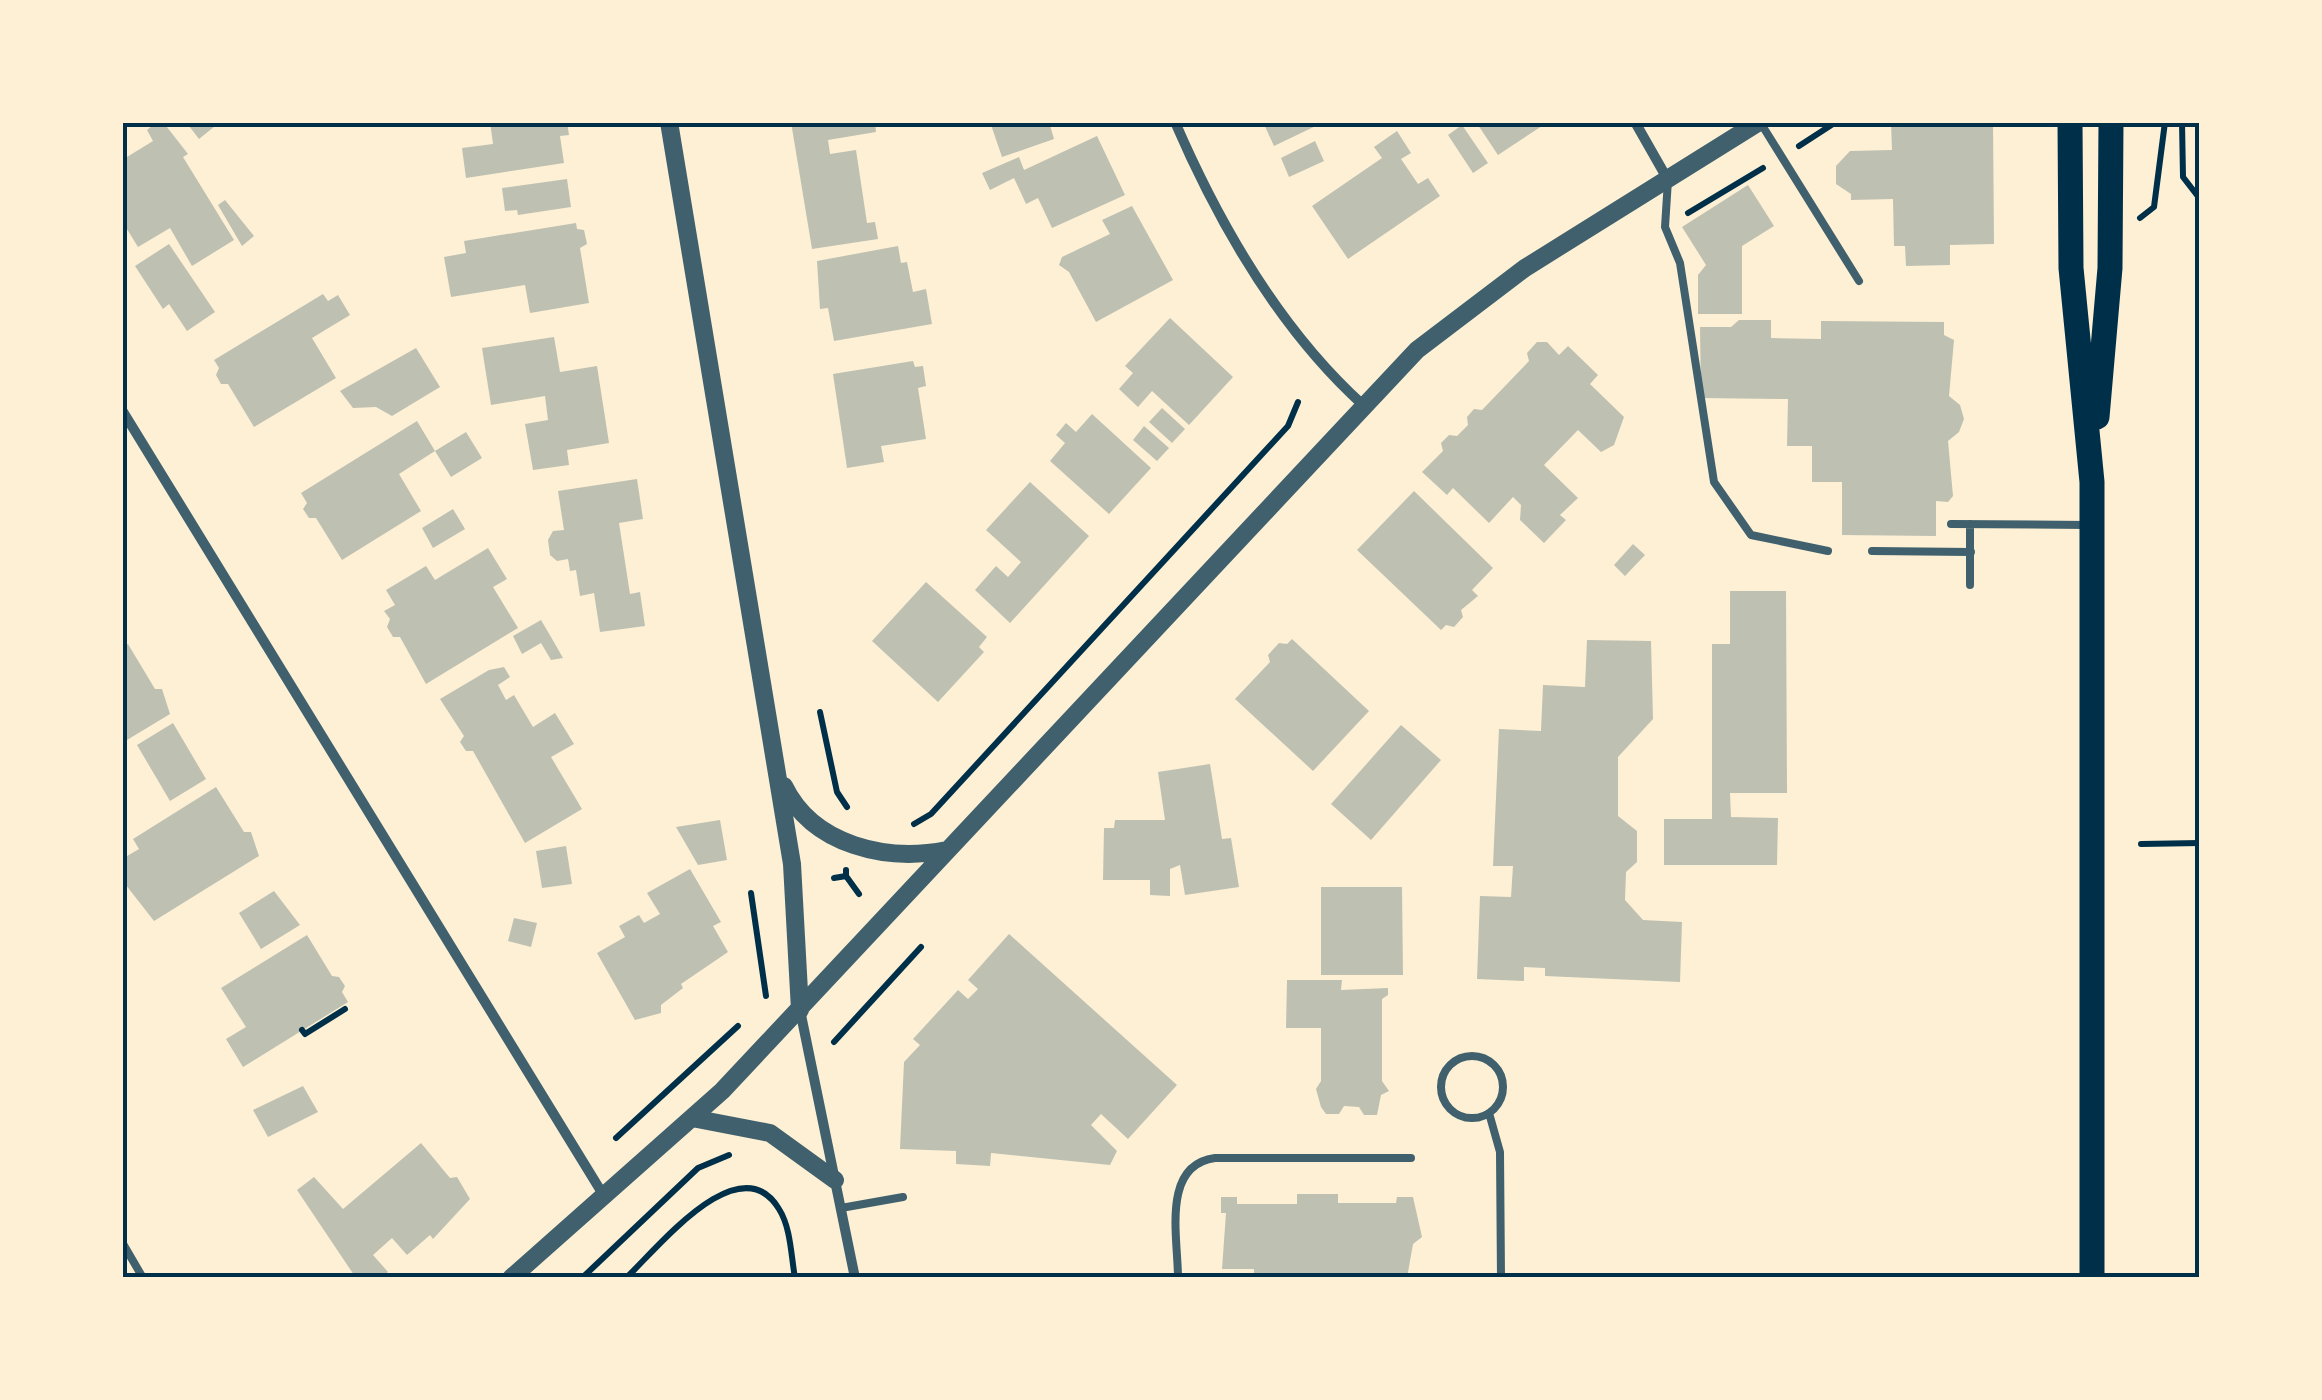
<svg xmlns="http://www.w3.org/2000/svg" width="2322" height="1400" font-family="'DejaVu Sans',sans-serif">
<rect width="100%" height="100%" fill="#fdf0d5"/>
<!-- building -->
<path fill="#bec0b2" d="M157,122H163L188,154L183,157L234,240L192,266L170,228L138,247L122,221V160L153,141L147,130Z
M186,122H220L199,139Z
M490,122H567L569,135L560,136L564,163L466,178L462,148L493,144Z
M791,122H875L876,132L828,140L830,154L856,150L867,223L875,222L878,239L812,249Z
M990,122H1049L1054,139L1002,157Z
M1263,122H1324L1274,146Z
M1476,122H1548L1498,155Z
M1891,122H1993L1994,244L1950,245V265L1906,266L1905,246H1894L1893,199L1851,200V194L1836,184V166L1850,151L1892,150Z
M1462,125L1488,163L1473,173L1448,135Z
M1397,131L1411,153L1401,159L1418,184L1428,178L1440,196L1348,259L1312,206L1382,158L1374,147Z
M1097,136L1125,195L1052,228L1038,198L1026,204L1014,178L990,190L982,173L1019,157L1024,170Z
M1315,141L1324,161L1289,177L1281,158Z
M567,179L571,207L518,215L517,210L505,211L502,188Z
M1748,185L1774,226L1742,246V314H1698V275L1706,265L1682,227Z
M225,200L254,236L242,246L218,205Z
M1132,206L1173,280L1096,322L1069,272L1059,265L1062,257L1110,234L1102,220Z
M576,223L577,229L584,230L587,244L580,248L589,303L530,313L525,285L451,297L444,257L466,253L464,241Z
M169,244L215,312L187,331L169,304L163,309L135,266Z
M898,246L901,263L907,262L913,292L926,289L932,324L834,341L828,308L820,309L817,261Z
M323,294L328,301L338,295L350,315L312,338L336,378L254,427L228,384H221L216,375L219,368L214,360Z
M1170,318L1233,377L1189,425L1152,391L1138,407L1119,389L1133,373L1125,366Z
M1739,320H1771V338L1821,339V321L1944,322V335L1954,340L1949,396L1960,405L1964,419L1959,432L1948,441L1953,496L1948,502L1936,501V536L1842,535V482H1812V446H1787L1788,399L1701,398L1700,327H1731Z
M554,337L560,372L597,366L609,443L567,450L569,465L533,470L525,424L548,420L545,396L491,405L482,348Z
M1537,342H1547L1559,355L1568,346L1598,375L1590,384L1624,417L1614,445L1601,452L1578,430L1544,465L1578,498L1560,515L1566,520L1544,543L1520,520L1521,505L1513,497L1489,523L1453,488L1447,495L1422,472L1443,451L1441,443L1449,435L1457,436L1468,425L1467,417L1474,409L1482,410L1529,361L1527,353Z
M416,348L440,387L392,416L376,407L353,408L340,391Z
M913,361L915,367L923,366L926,386L918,388L926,439L881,446L884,462L847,468L833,374Z
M1162,408L1185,429L1172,443L1149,422Z
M1092,414L1151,468L1109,514L1050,461L1065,443L1056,435L1066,423L1076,432Z
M417,421L435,451L466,432L482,458L451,477L435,451L399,474L421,511L342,560L316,518H309L303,509L307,503L301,493Z
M1144,426L1169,448L1157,461L1133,440Z
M637,479L643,519L619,523L630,594L640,592L645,626L600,632L594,593L580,596L576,570L570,571L568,559L557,561L550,555L548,540L553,531L564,530L558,491Z
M1030,482L1089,536L1010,623L975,590L996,566L1008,577L1021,562L986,530Z
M1414,491L1493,568L1472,590L1478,596L1461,610L1463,617L1454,627L1446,625L1441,630L1357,550Z
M453,509L465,529L433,548L422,528Z
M1633,544L1645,555L1625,576L1614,565Z
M488,548L507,579L493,587L518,628L426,684L400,637H393L387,627L390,619L384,611L395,605L386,590L426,566L435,580Z
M926,582L987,637L979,647L984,652L938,702L872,641Z
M1730,591H1786L1787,793H1730L1731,817L1778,818L1777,865H1664V819H1712V644H1730Z
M541,620L551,637L563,658L551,660L541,643L522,654L513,636Z
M1292,639L1369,711L1313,771L1235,699L1270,662L1268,655L1279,643L1287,644Z
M1587,640L1651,641L1653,719L1618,757V816L1637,831V862L1626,872L1625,900L1643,920L1682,922L1680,982L1545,976V968L1524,967V981L1477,979L1480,896L1511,897L1513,866H1493L1499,729L1541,731L1543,685L1585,687Z
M128,644L155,689H162L170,714L122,743V647Z
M504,667L510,677L498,685L506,700L514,695L533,727L555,713L574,744L551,757L582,809L525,843L473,751H466L460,742L464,736L440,699L489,670Z
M173,723L206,779L170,801L137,745Z
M1401,725L1441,760L1371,840L1331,804Z
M1210,764L1222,839L1231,838L1239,887L1185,895L1180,865L1170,869V896L1150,895V880H1103L1104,828H1114L1115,820H1165L1158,772Z
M216,787L244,832H251L259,856L154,921L122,880V859L139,849L133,839Z
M720,820L727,860L698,865L676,827Z
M566,846L572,884L542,888L536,851Z
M690,869L721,922L713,926L728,952L681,984L683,988L661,1005V1013L635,1020L597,953L625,937L619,926L639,915L644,923L660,914L647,893Z
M1321,887H1402L1403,975H1321Z
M274,891L300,925L261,949L239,913Z
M514,918L537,923L531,947L508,941Z
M1009,934L1177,1085L1128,1139L1101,1114L1091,1125L1117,1151L1110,1165L991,1153L990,1166L956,1164V1151L900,1149L904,1062L920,1045L913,1039L958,990L968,999L978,989L968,980Z
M307,935L332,976L339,977L345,986L342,992L348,1002L243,1067L226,1039L246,1027L221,988Z
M1287,980H1342L1341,990L1388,988V995L1382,999V1081L1389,1091L1381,1095L1377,1115H1364L1359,1107L1344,1106L1339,1114H1326L1321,1107L1316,1089L1321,1081V1028H1286Z
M303,1086L318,1112L268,1137L253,1110Z
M421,1143L450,1178L457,1177L470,1199L433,1239L430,1235L407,1255L392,1238L373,1255L388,1272L381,1278H356L297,1190L314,1177L343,1209Z
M1297,1194H1338V1203H1396L1397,1197H1413L1422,1237L1413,1244L1407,1278H1254V1269H1222L1226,1213H1221V1197H1237V1204H1297Z"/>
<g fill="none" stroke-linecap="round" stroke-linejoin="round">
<!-- path -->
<path stroke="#003049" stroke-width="6" d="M2182,122L2183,177L2200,199
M1799,146L1836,122
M1688,213L1763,168
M2140,218L2154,207L2165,122
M820,712L837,792L847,807
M914,824L931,814L1288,426L1298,402
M2141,844L2200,843
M846,870V876L859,894
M834,878L846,876
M751,893L766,996
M302,1030L305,1034L345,1009
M834,1042L921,947
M616,1138L738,1026
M582,1278L698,1168L729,1155
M626,1278C658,1248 740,1144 779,1209C791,1228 791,1256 795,1278"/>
<!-- service -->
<path stroke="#3f606c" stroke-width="8" d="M1760,122L1859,281
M1668,180L1665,227L1680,263L1714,482L1751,535L1828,551
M1951,524L2088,525
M1872,551L1971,552
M1970,585V524
M1441 1087a31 31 0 1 1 62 0a31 31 0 1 1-62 0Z
M1489,1113L1500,1152L1501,1278
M841,1208L903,1197
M122,1242L143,1278
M1178,1278C1178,1238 1161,1165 1215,1158H1411"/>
<!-- minor -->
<path stroke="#3f606c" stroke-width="10" d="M1175,122C1220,226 1279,329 1363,405
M1635,122L1668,180
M122,410L604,1196
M800,1010L855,1278"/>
<!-- tertiary -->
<path stroke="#3f606c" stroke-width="18" d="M669,122L792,864L800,1010
M784,786C813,846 887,862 947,850
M692,1118L770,1133L835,1180
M511,1278L722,1091L1417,350L1525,268L1759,122"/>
<!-- primary -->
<path stroke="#003049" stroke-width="25" d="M2070,122L2071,268L2092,482V1278
M2097,417L2110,268L2111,122"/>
</g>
<!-- border -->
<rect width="2322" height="1400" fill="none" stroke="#fdf0d5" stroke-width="250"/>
<rect x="125" y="125" width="2072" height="1150" fill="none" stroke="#003049" stroke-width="4"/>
</svg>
